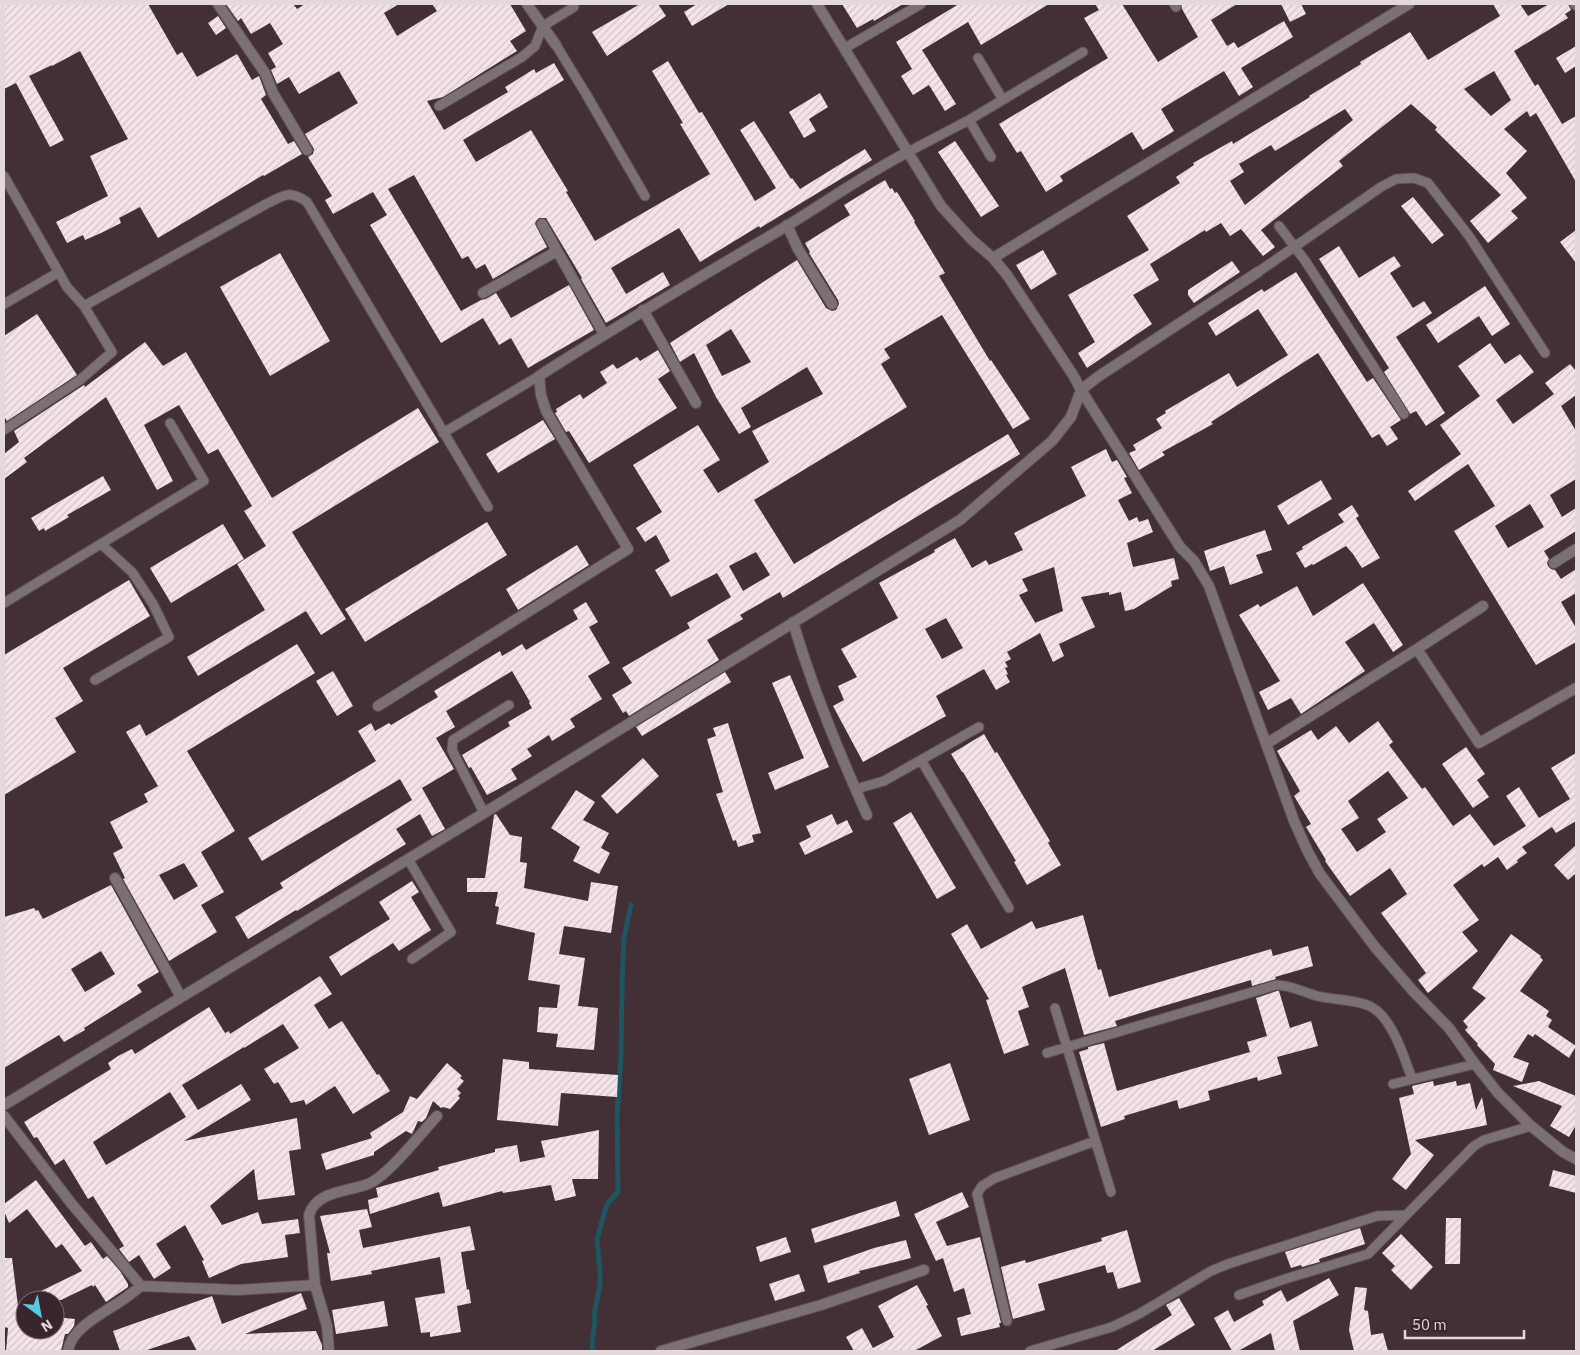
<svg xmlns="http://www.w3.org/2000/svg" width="1580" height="1355" font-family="'IBM Plex Sans',sans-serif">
<defs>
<pattern id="building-hatch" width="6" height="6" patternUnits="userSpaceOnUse" patternTransform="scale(1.25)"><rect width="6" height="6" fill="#f4e3e7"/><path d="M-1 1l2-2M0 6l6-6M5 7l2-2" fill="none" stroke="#d1c3c6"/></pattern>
</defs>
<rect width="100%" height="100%" fill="#433036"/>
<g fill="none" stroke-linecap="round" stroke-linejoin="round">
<!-- stream -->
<path stroke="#1d5560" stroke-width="5" d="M593,1351L592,1343L595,1322L594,1314L600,1286V1270L597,1239L607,1204L618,1192L617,1115L621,1057L622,985L624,937L631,905"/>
</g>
<!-- building -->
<path fill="url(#building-hatch)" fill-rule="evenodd" d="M4,4H148L177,55L182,52L197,77L237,54L252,80L259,76L266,95L261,99L288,144L294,141L302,154L264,176L263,175L158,238L140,207L119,218L121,223L101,233L85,240L83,235L67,243L56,222L108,196L90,156L128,139L80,51L52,66V65L29,76L64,140L50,147L16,83L4,89Z
M226,4H293L297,9L305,4H399L384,13L397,36L437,11L432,4H510L526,31L510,41L517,51L443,97L427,101L444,130L508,92L505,87L534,69L536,73L554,63L564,80L463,140L476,162L531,130L568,191L566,192L595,241L710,174L680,124L683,123L652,71L668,61L699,113L702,112L755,201L776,188L740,130L754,121L791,179L792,178L800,189L865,149L872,160L760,228L759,226L700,262L679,228L611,268L626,294L663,272L670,285L606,323L581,279L582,278L546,218H539L536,221L535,224L547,247L493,279L485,264L476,269L468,256L462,259L414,175L388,189L461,311L481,300L486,299L496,293L511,318L569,285L594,330L528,368L511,338L499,345L483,318L441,343L370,225L387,215L373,192L333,214L325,200L332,196L308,157L313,154L314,149L305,134L358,103L339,71L299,94L289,77L277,84L271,70L276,67L268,53L283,44L270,23L251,34L241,18L238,21Z
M640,4H658L666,16L607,56L592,32Z
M697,4H729L692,26L684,12Z
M842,4H903L874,21L873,19L857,28Z
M959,4H1049L981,45L968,22L922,50L956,104L945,111L929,85L913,95L901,76L912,69L896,42Z
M1095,4H1122L1158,62L1198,37L1182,9L1181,4H1237L1211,20L1227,46L1234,42L1238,48L1284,21L1293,37L1241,68L1253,87L1239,96L1224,71L1161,109L1174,131L1143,150L1132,132L1060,176L1063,181L1046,192L1021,151L1017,153L999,124L1108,58L1084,18L1099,10Z
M1281,4H1301L1306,14L1290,22Z
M1493,4H1520L1528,16L1549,4H1568L1571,10L1565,14L1568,18L1514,51L1535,86L1538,84L1562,124L1576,116V182L1536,113L1530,117L1527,111L1504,129L1527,151L1506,173L1527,198L1511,211L1518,218L1488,243L1470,221L1501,195L1435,130L1437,127L1411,104L1339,161L1343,166L1261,230L1275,247L1263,256L1241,229L1230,236L1221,223L1206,232L1205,230L1150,264L1159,280L1133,295L1152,324L1087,368L1078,353L1095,342L1068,295L1149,250L1127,216L1180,183L1176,177L1194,165L1193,163L1232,141L1233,144L1310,97L1309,96L1361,64L1360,62L1410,32L1428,60L1500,16ZM1494,71L1511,100L1491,116L1464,89ZM1345,109L1353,120L1245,205L1230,181L1244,172L1239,164L1271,145L1275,151Z
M218,16L226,28L216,35L208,23Z
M1576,46V66L1565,73L1556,58Z
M820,93L828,107L809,119L816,131L804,138L789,112Z
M955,141L999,206L981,217L938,152Z
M885,180L890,189L892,188L895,193L897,192L915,221L914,222L945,273L939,276L990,361L991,360L1030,419L1013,429L942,315L884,349L890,358L881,364L907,407L754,500L794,564L1008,434L1020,454L783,598L780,592L740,615L743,619L707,640L719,660L629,716L626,711L623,713L612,695L632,683L622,668L690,628L687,623L731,597L717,573L671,597L655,570L670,561L656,535L645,542L636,528L662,512L633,465L698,425L720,460L703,470L718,493L769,462L752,431L823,394L807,367L741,408L751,427L739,434L716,397L694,353L680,362L670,343L797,260L826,308L832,311L836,310L839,304L838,300L809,253L810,252L805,243L850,215L844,205ZM731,329L751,362L722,376L706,345ZM756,552L770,575L743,591L729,566Z
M1413,197L1444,235L1432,244L1401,206Z
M1576,230V263L1560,242Z
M1339,246L1359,278L1394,256L1401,266L1390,273L1413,308L1424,301L1432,313L1396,337L1445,413L1426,426L1416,411L1410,414L1384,372L1389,368L1319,259Z
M1043,250L1057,274L1031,290L1016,265Z
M280,253L330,341L270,376L220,287Z
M1232,261L1240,272L1194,303L1188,295V290Z
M1296,272L1367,382L1373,378L1401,420L1390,427L1398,439L1387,446L1379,434L1372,438L1318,353L1211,422L1213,424L1162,452L1165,455L1139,470L1129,453L1136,450L1133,445L1162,428L1156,419L1166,413L1165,411L1229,373L1237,387L1288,355L1258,309L1216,336L1208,323L1262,289L1264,292Z
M1485,286L1510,324L1492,336L1479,316L1438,343L1426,325Z
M37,314L77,375L7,421L4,416V336Z
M145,342L163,366L186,352L272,498L418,408L439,442L292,532L346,619L321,635L306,611L198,676L187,657L265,610L237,564L266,546L244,511L252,506L218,449L208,454L179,405L144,425L173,481L157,490L106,397L24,458L27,462L4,479V454L19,442L14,431L84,385L85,387Z
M1490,343L1505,364L1520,354L1534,372L1496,400L1513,424L1554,394L1545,383L1570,364L1576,371V395L1561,406L1576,431V479L1550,495L1562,517L1576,508V531L1544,551L1549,559L1547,563L1548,566L1551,569L1555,570L1561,579L1576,569V593L1561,602L1576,628V642L1536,665L1454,531L1495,506L1468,464L1415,501L1408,491L1461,454L1440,425L1480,396L1458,366ZM1530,504L1544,527L1508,548L1495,526Z
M658,350L670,371L658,379L677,408L589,463L569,431L566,432L555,413L557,412L556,409L580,394L583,399L607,383L600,372L613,364L617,369L637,357L640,361Z
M543,420L555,439L498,473L486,454Z
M1106,449L1112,462L1117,460L1127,477L1124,478L1132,493L1118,500L1129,521L1137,517L1139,522L1148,519L1153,532L1127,543L1133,567L1174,558L1179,579L1171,581L1172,586L1134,609L1125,611L1121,592L1109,595V592L1081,597L1095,627L1059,644L1064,656L1053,662L1040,633L1007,652L1011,659L1005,662L1008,667L1005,668L1008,674L1006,675L1010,682L996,690L984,669L936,696L946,716L863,762L833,706L844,700L838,686L857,677L841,649L898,618L879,583L935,552L934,550L955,538L972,568L986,560L989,565L1023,550L1014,533L1086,496L1071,467ZM1054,567L1063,611L1035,623L1036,624L1019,595L1028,591L1022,579ZM946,618L963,648L942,659L925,629Z
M103,476L111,490L67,515L69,517L45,531L44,528L39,531L31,518Z
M1321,480L1332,499L1288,525L1277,506Z
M1352,505L1359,516L1356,518L1380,558L1362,568L1353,554L1346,546L1313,565L1312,564L1305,568L1296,553L1303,549L1302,547L1344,522L1338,514Z
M487,522L507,555L365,642L345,609Z
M223,524L244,559L171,603L150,568Z
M1265,530L1272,550L1256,555L1263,573L1230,585L1224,566L1210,571L1204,551Z
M577,545L589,565L518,610L506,589Z
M129,580L150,616L63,668L83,701L55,718L76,752L4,795V655Z
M1363,583L1403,645L1393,652L1374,623L1345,642L1365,671L1301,714L1291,698L1268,710L1259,692L1280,681L1239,615L1258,604L1260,607L1297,586L1313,616Z
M586,602L598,622L589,627L610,663L588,676L602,699L570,719L575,727L552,741L549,735L527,749L532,756L511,769L517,779L487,795L471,767L469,768L462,755L510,726L508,722L532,708L529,703L530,702L512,671L446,711L455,727L436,738L454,769L422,788L445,829L432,836L420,814L396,829L406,844L297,911L296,910L248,939L235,917L283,888L280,883L412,800L400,779L262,861L248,838L376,761L358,731L371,723L375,731L389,723L391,725L438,697L434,691L500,651L502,656L522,644L526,650L578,619L573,610Z
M297,644L315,673L187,751L235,831L201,852L224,892L201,905L217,932L169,961L123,879L125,878L113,853L123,848L110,822L148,802L144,794L158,786L126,732L140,724L146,736ZM184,863L198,886L174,900L159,875Z
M333,671L353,706L337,716L316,681Z
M725,672L731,682L642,736L636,727Z
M790,675L829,767L775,790L768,773L804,758L772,683Z
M1378,721L1393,742L1389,745L1422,789L1425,787L1453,826L1470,814L1494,846L1526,826L1506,796L1519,787L1539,818L1570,799L1551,768L1576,753V821L1556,833L1552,827L1522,847L1527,853L1517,860L1518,862L1507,870L1498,857L1484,867L1482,864L1453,885L1479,920L1462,932L1478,951L1428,993L1418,980L1426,973L1381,913L1407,894L1390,868L1350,896L1325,861L1326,860L1306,827L1311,824L1294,796L1300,791L1277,751L1311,730L1318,740L1336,726L1349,743ZM1388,771L1408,798L1377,819L1386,832L1357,852L1341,829L1359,818L1348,801Z
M728,723L761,833L752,835L754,842L738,847L736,840L733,841L716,794L723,792L707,739L716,736L713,728Z
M984,734L995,753L997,752L1050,841L1048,843L1061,865L1027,885L1014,862L1016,861L963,772H962L951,754Z
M1466,747L1485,774L1477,780L1489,797L1473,808L1442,764Z
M643,758L659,776L617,814L601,796Z
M576,790L595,802L583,820L609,833L601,848L610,853L599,874L573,861L580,847L551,828Z
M911,812L956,888L937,899L893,823Z
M496,814L510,835L522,837L520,862L527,863L524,888L588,901L591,882L618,886L611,933L564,926L559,954L585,958L578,1006L598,1008L594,1050L556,1047L558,1034L537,1032L539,1007L557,1008L560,985L528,980L535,933L496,924L499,907L495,906L498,892H467V878H485L494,815Z
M832,814L837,825L847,820L853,832L805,855L799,843L811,837L806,826Z
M1576,845V873L1568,880L1554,865Z
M412,881L419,892L411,897L431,930L399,951L393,943L341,976L329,957L390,919L379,902Z
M111,885L159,972L137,985L142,992L84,1028L85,1030L64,1042L59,1035L4,1068V917L34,908L36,911L38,910L43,919ZM101,951L115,974L85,992L71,969Z
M1083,915L1098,970L1101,969L1109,997L1271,949L1273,956L1308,946L1313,966L1275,977L1276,979L1252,986L1251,980L1160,1007L1115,1021L1117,1026L1084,1035L1065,968L1022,987L1029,1007L1018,1011L1029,1045L1004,1054L986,1000L989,999L951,934L967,924L981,949L1032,921L1036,929Z
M1511,934L1541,956L1540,957L1543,960L1520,991L1549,1011L1546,1016L1552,1020L1548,1027L1576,1046L1569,1058L1535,1034L1533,1037L1528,1034L1513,1057L1529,1063L1522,1082L1493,1070L1495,1064L1477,1045L1478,1044L1465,1030L1468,1027L1463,1021L1486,998L1472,988Z
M320,976L332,994L314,1005L329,1029L342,1021L377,1075L379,1074L390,1091L353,1114L335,1086L306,1105L304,1100L291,1103L278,1082L274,1084L264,1069L299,1048L283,1024L244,1048V1047L182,1085L198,1110L241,1084L251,1100L184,1141L297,1118L301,1149L289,1151L295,1195L258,1200L254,1169L210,1206L222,1225L258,1212L262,1224L298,1219L300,1233L285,1235L288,1257L241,1264L209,1278L202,1261L204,1260L185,1225L156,1244L171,1268L154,1279L139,1255L129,1262L119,1249L124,1246L93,1196L88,1199L64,1159L55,1165L37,1137L34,1138L24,1122L111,1069L108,1063L118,1056L132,1049L135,1054L209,1007L225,1033L229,1031L230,1034ZM170,1092L186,1117L106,1165L93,1142Z
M1277,991H1279L1290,1028L1311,1021L1318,1046L1277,1057L1282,1074L1258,1081L1257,1077L1208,1091L1210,1100L1179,1109L1177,1100L1124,1116L1125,1119L1101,1127L1079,1052L1088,1049V1047L1104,1043L1117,1091L1250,1052L1247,1042L1267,1036L1256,998Z
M503,1059L529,1062V1069L618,1075L617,1097L561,1093L558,1126L497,1120Z
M447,1063L462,1076L460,1078L464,1081L457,1089L461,1093L458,1096L460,1098L450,1109L443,1107L441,1108L433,1101L426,1118L422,1122L418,1121L412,1134L406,1131L374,1152V1155L326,1170L321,1154L372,1138L370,1133L403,1112L410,1096L417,1099Z
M950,1063L970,1120L929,1135L909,1079Z
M1433,1081L1434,1086L1456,1081L1457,1086L1470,1083L1476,1110L1482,1097L1487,1125L1415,1140L1434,1155L1406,1190L1392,1179L1411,1154L1399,1098L1414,1094L1412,1086Z
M1539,1081L1576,1096V1125L1569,1137L1550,1126L1562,1106L1513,1086Z
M599,1130L598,1179H572L576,1196L555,1201L551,1185L503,1193L502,1191L443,1207L439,1192L370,1214L368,1200L378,1197L376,1188L439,1170L438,1167L495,1152V1149L517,1145L520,1162L545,1157L541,1141Z
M1553,1170L1576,1176V1193L1549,1186Z
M36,1180L85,1246L91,1242L103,1259L107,1256L120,1271L128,1284V1287L106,1302L95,1285L93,1287L92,1285L61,1300H45L41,1291L82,1271L62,1244L56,1248L27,1209L9,1223L4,1211V1204Z
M962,1192L969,1207L936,1222L947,1246L980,1237L1001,1323H999L1000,1327L961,1336L957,1318L971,1314L964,1288L954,1292L943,1258L936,1261L914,1214Z
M896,1201L900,1216L815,1243L811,1229Z
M367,1209L372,1227L359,1230L363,1248L470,1226L475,1250L461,1252L467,1290L469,1289L471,1303L457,1306L461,1332L430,1337V1332L421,1333L415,1298L445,1293L440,1257L371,1271L372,1274L331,1281L327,1253H330L320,1216Z
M1446,1218H1461L1460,1264H1445Z
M1360,1228L1365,1244L1319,1259L1320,1262L1316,1263L1302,1267L1301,1265L1291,1268L1285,1252Z
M1127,1230L1141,1282L1118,1289L1113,1272L1107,1273L1105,1265L1038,1284L1045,1310L1013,1319L1001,1267L1025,1260L1026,1263L1102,1241L1101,1238Z
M1401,1234L1433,1267L1411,1290L1391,1270L1395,1266L1382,1253Z
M786,1237L791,1252L760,1262L756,1247Z
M906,1240L911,1258L859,1271L860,1273L828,1283L823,1266L874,1248Z
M4,1258H12L21,1330H55V1317L75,1319L74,1326L68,1334H65L61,1351H6L8,1328L4,1327Z
M799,1274L805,1291L775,1301L769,1284Z
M1329,1278L1339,1295L1293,1321L1300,1351H1275L1271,1333L1238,1351H1232L1214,1318L1228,1310L1234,1322L1264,1305L1262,1301L1281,1290L1287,1302Z
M917,1285L928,1305L926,1306L942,1336L914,1351H854L846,1337L862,1328L873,1348L894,1337L878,1306Z
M1355,1287L1367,1288L1364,1310L1368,1311L1371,1335L1383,1333L1388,1351H1354L1349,1330Z
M301,1293L307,1309L245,1334L316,1331L322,1345V1351H197L189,1336L144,1351H120L113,1331L212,1296L222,1324Z
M1179,1298L1195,1325L1152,1351H1115L1172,1315L1166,1305Z
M384,1301L388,1326L336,1334L332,1310Z"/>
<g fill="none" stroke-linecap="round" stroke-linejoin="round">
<defs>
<path id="service" d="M1174,4L1176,7
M556,45L586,94L645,196
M845,48L921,4
M978,58L1003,100
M439,106L522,57L535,46L543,26L574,7L572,4
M969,120L991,157
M908,152L969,120L1083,52
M4,176L67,287L84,306L112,352L80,380L4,430
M1279,226L1306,262L1404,414
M1258,272L1381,187L1396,179L1414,178L1428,183L1469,236L1545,353
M4,304L59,272
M84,306L266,204C284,196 288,189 307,202L488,507
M443,433L539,376
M4,603L204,481L170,423
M95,680L169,637L153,604L132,572L101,544
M921,760L1009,908
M856,789L884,781L979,727
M484,813L452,750L453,740L509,705
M408,859L451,932L412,959
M1055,1008L1111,1192
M1047,1053L1276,985C1291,985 1303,992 1317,996C1333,1000 1351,999 1367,1005C1391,1013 1404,1057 1412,1079
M1393,1084L1475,1064
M1239,1295L1285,1279L1368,1254L1474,1146L1484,1140L1531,1126
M1007,1321L977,1194L982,1186L995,1178L1095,1141
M1030,1351L1112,1327L1139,1314L1211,1271L1228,1264L1377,1216L1406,1215"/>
<path id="minor" d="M218,4L265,73L273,93L307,150
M527,4L556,45
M1575,4L1576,5
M542,224L604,334
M787,225L798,249L832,304
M993,258L1409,4
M1258,272L1099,376L1081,390L1180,547L1194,561L1209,586L1294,821L1308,852L1320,874L1375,947L1413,991L1449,1028L1475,1064L1498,1093L1531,1126L1563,1152L1576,1159
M483,293L557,251
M643,310L696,403
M1554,563L1576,549
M793,622C812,687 839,753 867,815
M1417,649L1483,606
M378,706L628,549L546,411L541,395L539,376C619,324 702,276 785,227C826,202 865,174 908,152
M1266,744L1417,649L1479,743L1576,688
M115,878L181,997
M4,1116L71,1203L141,1286L238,1290L315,1285
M68,1351C71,1329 101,1314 118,1303C126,1298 133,1292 141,1286
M329,1351L327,1326L315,1285L309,1215C316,1191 347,1192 368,1184C387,1177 422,1132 437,1116
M661,1351L821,1305L924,1270"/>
<path id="tertiary" d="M4,1105L484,813L960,520L1052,441L1071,417L1081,390L1073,375L1007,275L993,258L972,240L941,206L817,4"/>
</defs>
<!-- service casing -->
<use href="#service" stroke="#604e54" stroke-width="11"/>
<!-- minor casing -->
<use href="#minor" stroke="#604e54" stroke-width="12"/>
<!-- tertiary casing -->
<use href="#tertiary" stroke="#604e54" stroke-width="12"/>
<!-- service -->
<use href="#service" stroke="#7b7174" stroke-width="9"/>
<!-- minor -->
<use href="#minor" stroke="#7b7174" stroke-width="10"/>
<!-- tertiary -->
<use href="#tertiary" stroke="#7b7174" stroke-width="10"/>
</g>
<!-- border -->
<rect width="1580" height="1355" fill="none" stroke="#e4d8db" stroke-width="10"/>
<!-- north arrow -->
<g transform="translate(40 1315) rotate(148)"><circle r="24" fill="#39262c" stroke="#7d6d72"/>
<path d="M0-4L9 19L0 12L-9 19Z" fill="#56c9e1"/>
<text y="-8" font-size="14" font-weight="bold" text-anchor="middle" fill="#e4d8db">N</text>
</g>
<!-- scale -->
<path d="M1405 1330v8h119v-8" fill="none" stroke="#e4d8db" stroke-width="2.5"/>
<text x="1412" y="1330" font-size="15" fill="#e4d8db" stroke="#39262c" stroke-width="4" paint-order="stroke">50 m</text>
</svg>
